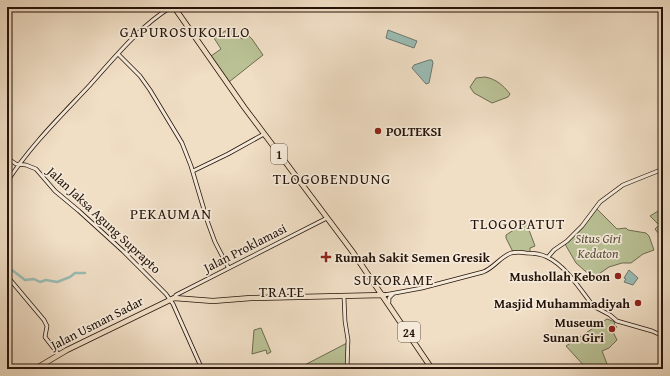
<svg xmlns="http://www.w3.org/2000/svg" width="670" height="376" font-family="'Gentium Book Plus',serif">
<rect width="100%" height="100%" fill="#f0dec5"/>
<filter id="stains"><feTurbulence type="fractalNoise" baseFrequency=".005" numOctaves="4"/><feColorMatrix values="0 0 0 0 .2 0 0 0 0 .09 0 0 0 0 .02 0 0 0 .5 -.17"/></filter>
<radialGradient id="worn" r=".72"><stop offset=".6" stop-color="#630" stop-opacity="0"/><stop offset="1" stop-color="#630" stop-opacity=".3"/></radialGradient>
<!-- green -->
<path fill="#b9c195" stroke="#6e6a50" d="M230,28L242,39L249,36L252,39L263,55L229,82L211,56L221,49L214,38Z
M485,77C496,79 503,85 510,94L508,97L492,103L474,93L470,87L476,78Z
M596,208L617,229L626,228L628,230L646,233L649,236L654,250L643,254L631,263H622L609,267L593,278L576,263L565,244L591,216Z
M663,208V239L655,229L659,225L650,216Z
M526,222L535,246L530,248V252H513L506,238V235Z
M607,319L615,322L614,325L617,327L613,332L617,340L609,348L602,351L609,369H587L566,346Z
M261,328L271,352L267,354L266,350L252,354L254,330Z
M347,343L346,369H297Z"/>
<!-- water -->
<path fill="#9abcb4" stroke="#6b7870" d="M388,30L417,41L414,48L386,38Z
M429,60H432L433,63L429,83L426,84L412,68L414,65Z
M629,270L638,278L633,285L624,282L626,279L624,278Z"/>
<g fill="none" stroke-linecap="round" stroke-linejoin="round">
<!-- river -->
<path stroke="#9abcb4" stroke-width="2.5" d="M7,274L12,270L25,280L34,279L40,282L46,280L57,282L70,277L75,273H85"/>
<defs>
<path id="secondary" d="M7,7V22
M118,54L140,76L150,90L182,143L191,166L208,223L215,242L228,267
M7,158L16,164L26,165L36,169L55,191L79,211L123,251L166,294L173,304L202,369
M193,171L228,154L264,134
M7,182C30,146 61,116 90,85C115,57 139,27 171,7
M548,257L554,250L567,241L582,226L600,202L623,185L663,169
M7,276L44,320L47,326L45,337L59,355
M384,295L422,288L483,272C494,268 500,257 511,253C516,252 521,252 526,253C533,253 541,254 547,257C566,266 581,290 593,306L610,315L617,321L652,331L663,336
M344,297L345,321L348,340L347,369
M174,298L176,295L327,218
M389,302V298L393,294"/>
<path id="highway" d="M174,7L244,107L352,251L432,369
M35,369L67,350L174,298L213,301L251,298L384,295"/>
</defs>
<!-- secondary casing -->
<use href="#secondary" stroke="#24130a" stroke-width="4.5"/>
<!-- highway casing -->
<use href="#highway" stroke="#24130a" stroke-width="6"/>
<!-- secondary -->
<use href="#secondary" stroke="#f5ead9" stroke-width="3"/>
<!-- highway -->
<use href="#highway" stroke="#f0dec5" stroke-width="4.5"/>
</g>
<!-- markers -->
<g fill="#8f2418" stroke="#f5ead9" stroke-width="1.5">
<circle cx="378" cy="131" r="4"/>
<path d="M324 251h4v4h4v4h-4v4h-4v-4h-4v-4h4z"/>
<circle cx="618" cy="276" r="4"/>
<circle cx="638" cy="303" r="4"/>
<circle cx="612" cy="329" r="4"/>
</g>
<g text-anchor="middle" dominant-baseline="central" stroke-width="3.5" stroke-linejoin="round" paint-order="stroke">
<!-- shield labels -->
<g fill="#f5ead9" stroke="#635448" stroke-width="1">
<rect x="271" y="144" width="16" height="20" rx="3"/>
<rect x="398" y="322" width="22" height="20" rx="3"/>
</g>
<g font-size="12" font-weight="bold" fill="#24130a">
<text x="279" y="154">1</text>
<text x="409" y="332">24</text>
</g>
<!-- poi labels -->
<g font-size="13" font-weight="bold" fill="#24130a" stroke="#f5ead9" text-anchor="end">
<text x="386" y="131" text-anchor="start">POLTEKSI</text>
<text x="335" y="257" text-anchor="start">Rumah Sakit Semen Gresik</text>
<text x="610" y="276">Mushollah Kebon</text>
<text x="630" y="303">Masjid Muhammadiyah</text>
<text x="604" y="322">Museum<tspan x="604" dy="15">Sunan Giri</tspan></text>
</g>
<!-- street labels -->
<g font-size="13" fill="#24130a" stroke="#f5ead9">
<text transform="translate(104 220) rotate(43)">Jalan Jaksa Agung Suprapto</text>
<text transform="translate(245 248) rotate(-27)">Jalan Proklamasi</text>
<text transform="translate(97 323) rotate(-27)">Jalan Usman Sadar</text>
</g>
<!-- park labels -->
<g font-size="13" font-style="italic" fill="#58503b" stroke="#f5ead9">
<text x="598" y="238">Situs Giri<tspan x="598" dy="15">Kedaton</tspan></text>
</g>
<!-- quarter labels -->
<g font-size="15" letter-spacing="1" fill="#24130a" stroke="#f5ead9">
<text x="185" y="31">GAPUROSUKOLILO</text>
<text x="332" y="178">TLOGOBENDUNG</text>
<text x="171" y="213">PEKAUMAN</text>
<text x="518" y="223">TLOGOPATUT</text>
<text x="394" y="279">SUKORAME</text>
<text x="282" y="291">TRATE</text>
</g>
</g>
<!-- margin -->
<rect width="670" height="376" fill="none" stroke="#f0dec5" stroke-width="24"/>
<rect x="8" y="8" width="654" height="360" fill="none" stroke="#24130a" stroke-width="2"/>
<rect x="12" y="12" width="646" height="352" fill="none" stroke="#24130a"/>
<rect width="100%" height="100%" filter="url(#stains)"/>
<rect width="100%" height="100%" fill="url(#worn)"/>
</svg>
